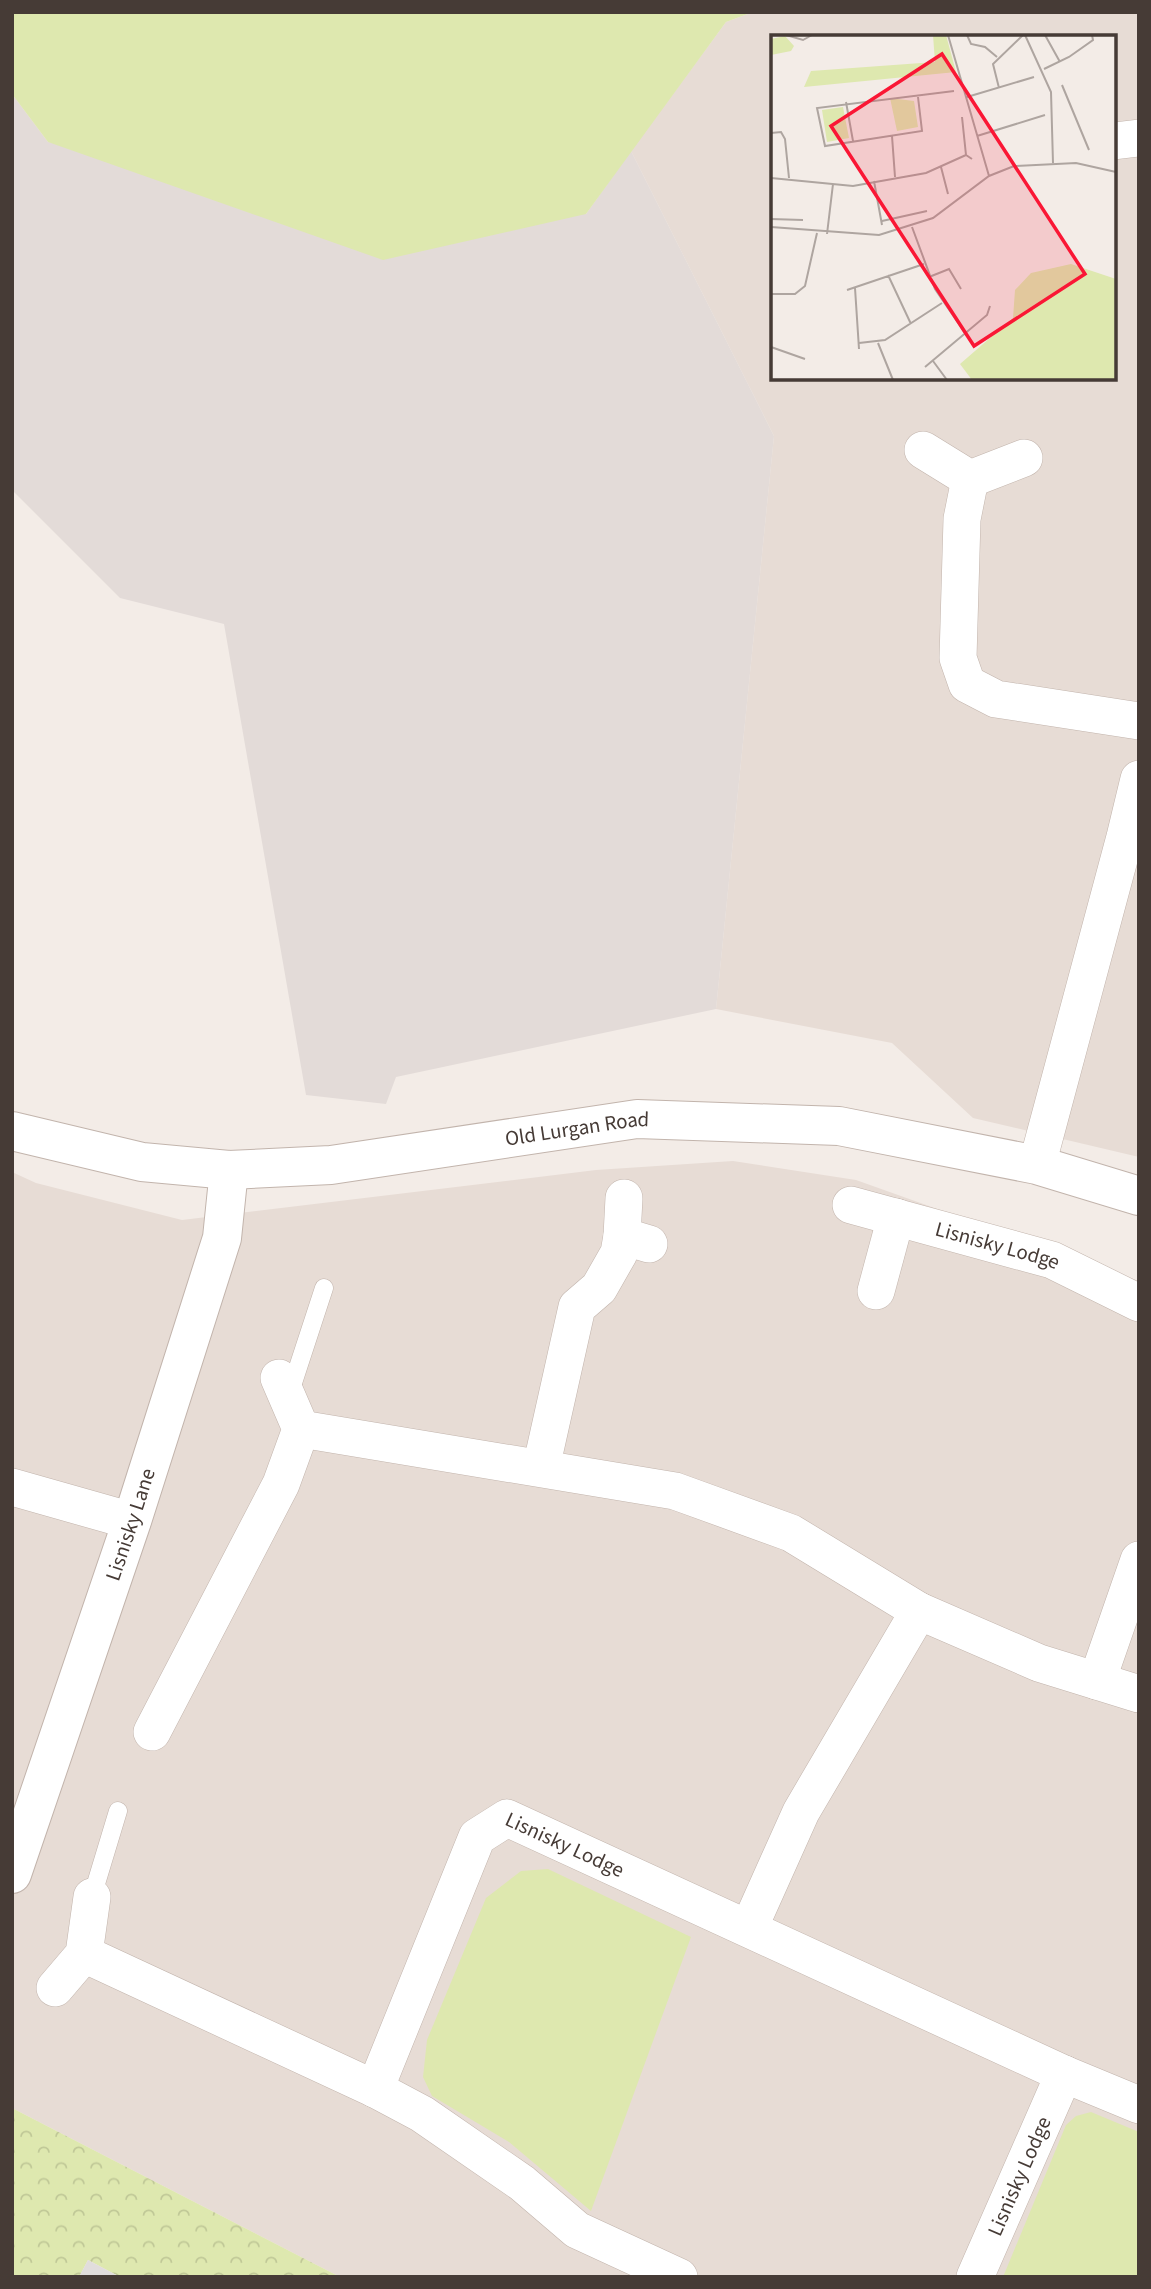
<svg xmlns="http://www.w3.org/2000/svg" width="1151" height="2289" font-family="'Source Sans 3',sans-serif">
<defs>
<pattern id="forest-crowns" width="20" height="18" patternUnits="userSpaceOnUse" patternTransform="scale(1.75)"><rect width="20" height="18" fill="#dee8af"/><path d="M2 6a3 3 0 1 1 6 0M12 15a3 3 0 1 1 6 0" fill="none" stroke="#c0c897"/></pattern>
</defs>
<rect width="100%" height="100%" fill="#f3ece7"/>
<!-- residential -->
<path fill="#e7dcd5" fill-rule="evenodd" d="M753,12H1139V1157L973,1118L892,1043L716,1009L774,436L631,151L726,22ZM773,37H1114V378H773Z
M733,1161L856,1180L1139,1281V2277H340L12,2108V1172L36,1183L182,1220L596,1170Z"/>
<!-- industrial -->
<path fill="#e3dbd8" d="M12,94L48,142L586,214L631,151L774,436L716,1009L396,1077L386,1104L306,1095L224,624L120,598L12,490Z"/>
<!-- green -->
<path fill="#dee8af" d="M12,12H753L726,22L586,214L383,260L48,142L12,94Z
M548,1869L691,1937L591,2211L509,2142L432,2096L423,2077L427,2040L486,1898L521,1871Z
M1091,2112L1139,2132V2277H1003L1066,2125L1076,2116Z"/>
<!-- forest -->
<path fill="url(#forest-crowns)" d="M12,2108L340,2277H120L88,2260L79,2277H12Z"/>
<!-- parking -->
<path fill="#e1dddc" d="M88,2260L120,2277H79Z"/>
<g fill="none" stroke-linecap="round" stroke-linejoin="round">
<defs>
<path id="service" d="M290,1392L324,1288
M92,1897L118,1811"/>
<g id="minor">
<path d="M1114,141L1139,138"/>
<path d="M923,450L970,479L1024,458"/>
<path d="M970,479L962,519L958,658L967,684L996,699L1139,721"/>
<path d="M1037,1165L1125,837L1139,779"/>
<path d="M624,1198L622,1236L649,1244"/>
<path id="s1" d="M851,1205L1052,1260L1139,1303"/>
<path d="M876,1291L896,1217"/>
<path d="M301,1429L675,1491L791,1533L919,1611L1039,1663L1139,1694"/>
<path d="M541,1468L577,1307L599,1288L619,1253L622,1236"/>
<path d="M12,1487L132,1521"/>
<path d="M1097,1681L1139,1560"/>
<path d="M152,1732L281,1484L301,1429L279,1378"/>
<path d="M749,1928L801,1812L919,1611"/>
<path d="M84,1954L375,2089L422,2114L522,2183L577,2230L679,2277"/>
<path d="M55,1988L84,1954L92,1897"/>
<path id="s2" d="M375,2089L477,1837L507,1818L1064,2074L1139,2105"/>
<path id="s3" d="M975,2277L1064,2074"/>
</g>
<g id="tertiary">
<path id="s4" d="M12,1131L142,1162L229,1170L331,1165L637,1119L839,1126L1037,1165L1139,1196"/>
<path id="s5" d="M12,1874L132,1521L222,1238L229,1170"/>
</g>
</defs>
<!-- service casing -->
<use href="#service" stroke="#c2b4ac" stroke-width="19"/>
<!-- minor casing -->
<use href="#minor" stroke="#c2b4ac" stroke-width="38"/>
<!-- tertiary casing -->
<use href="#tertiary" stroke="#c2b4ac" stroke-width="40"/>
<!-- service -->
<use href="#service" stroke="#fff" stroke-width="18"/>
<!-- minor -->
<use href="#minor" stroke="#fff" stroke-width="37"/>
<!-- tertiary -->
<use href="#tertiary" stroke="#fff" stroke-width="38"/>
</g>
<g text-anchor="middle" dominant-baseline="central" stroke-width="5" stroke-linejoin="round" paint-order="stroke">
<!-- street labels -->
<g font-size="21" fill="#463b36" stroke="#fff">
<text stroke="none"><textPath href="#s4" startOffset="572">Old Lurgan Road</textPath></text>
<text stroke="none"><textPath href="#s1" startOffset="152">Lisnisky Lodge</textPath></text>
<text stroke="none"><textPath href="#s5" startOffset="369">Lisnisky Lane</textPath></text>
<text stroke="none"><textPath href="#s2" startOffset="371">Lisnisky Lodge</textPath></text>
<text stroke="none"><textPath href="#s3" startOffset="110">Lisnisky Lodge</textPath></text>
</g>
</g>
<!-- overview -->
<g transform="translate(771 35)">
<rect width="345" height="345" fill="#f3ece7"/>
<path d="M119,63L143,66L147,92L126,96ZM72,72L78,103L56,107L51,75ZM300,229L345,244V345H201L189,329L242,283L244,255L260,238Z" fill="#dee8af"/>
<path d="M162,0H175L185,37L33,52L40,36L164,27ZM14,1L23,11L20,16L0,20V4Z" fill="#dee8af"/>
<path fill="none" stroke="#aea5a0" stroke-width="2" d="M15,0L32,5L41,0M177,0L218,141M196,0L200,9L214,12L226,22M254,0L280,57L282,128M274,0L289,27M273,34L298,22L322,5L321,0M291,50L318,115M228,53L222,29L252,0M147,62L151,96L54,111L46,73L183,56M196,62L263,42M75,67L82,106M191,82L195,120L201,124M0,98L10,97L14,104L18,143M121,101L124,142M206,101L274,80M170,132L177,159M0,143L82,151L155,138L195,120M103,146L111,190M0,184L32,185M111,186L156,176M0,192L108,200L162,183L218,141L243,131L305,128L345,137M141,192L164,254L194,298M56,199L62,149M117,240L140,289M158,242L178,234L190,254M84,253L88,314M76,255L153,229M0,259H24L34,251L46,198M88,308L114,305L171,268M107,308L122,345M0,312L34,324M162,326L176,345M154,332L216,280L219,271"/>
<path fill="#fa1735" fill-opacity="0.15" stroke="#fa1735" stroke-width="3.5" d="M171,19L314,239L203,311L60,91Z"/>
<rect width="345" height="345" fill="none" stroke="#463b36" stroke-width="3.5"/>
</g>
<!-- border -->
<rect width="1151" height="2289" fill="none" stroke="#463b36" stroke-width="28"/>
</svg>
